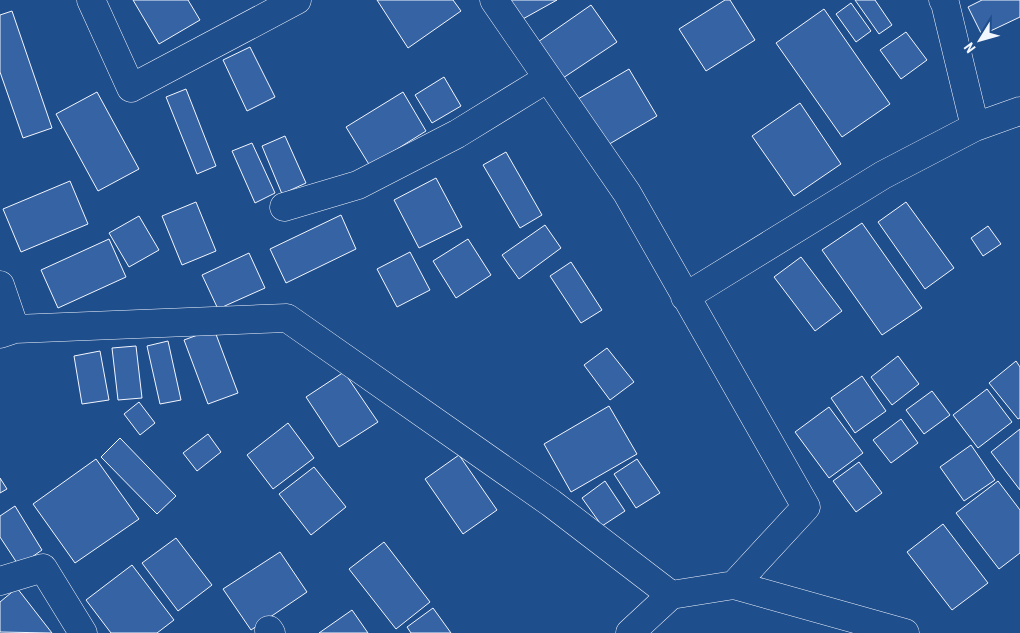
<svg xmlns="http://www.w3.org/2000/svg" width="1020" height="633" viewBox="0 0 1020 633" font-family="'Roboto Condensed',sans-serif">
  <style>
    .building { fill: #3563a3; stroke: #f2f6ff }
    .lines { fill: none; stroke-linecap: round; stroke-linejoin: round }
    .minor-casing { stroke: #f2f6ff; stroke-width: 29 }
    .minor { stroke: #1f4e8c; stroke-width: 28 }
  </style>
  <rect width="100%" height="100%" fill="#1f4e8c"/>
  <path class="building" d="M133,0H188L200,20L159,44Z
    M377,0H453L461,11L408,48Z
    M510,0H557L521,20Z
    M725,0H730L755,40L706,71L679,29Z
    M855,0H875L892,25L879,34Z
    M982,0H1020V17L982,35L968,7Z
    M851,3L871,31L856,42L836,14Z
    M591,5L617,42L560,80L535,44Z
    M824,9L890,104L842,137L776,43Z
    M12,11L52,128L23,138L0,72V15Z
    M906,32L927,60L901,79L880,50Z
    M250,47L275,97L247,111L223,60Z
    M629,69L657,116L606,146L578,99Z
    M444,77L461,106L432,123L415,95Z
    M186,89L216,166L197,174L166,97Z
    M97,92L139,169L98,191L56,114Z
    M403,92L426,131L370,166L346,127Z
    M800,103L841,164L794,196L752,136Z
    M285,136L306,183L282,194L262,146Z
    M252,143L275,193L255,203L232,151Z
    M506,152L542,215L520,228L483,165Z
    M436,178L462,227L419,248L394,200Z
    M70,181L88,224L21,252L3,209Z
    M196,202L216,251L182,265L162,216Z
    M906,202L954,268L925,289L878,222Z
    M341,215L356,249L286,283L270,249Z
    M139,216L159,250L129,267L109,233Z
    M862,223L922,308L882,335L822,250Z
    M545,225L561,248L519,279L502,255Z
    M988,226L1001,244L983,256L971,238Z
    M109,239L126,277L58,308L41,270Z
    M468,239L491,275L456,298L433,261Z
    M410,252L430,290L397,307L377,269Z
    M249,253L265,288L218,309L202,275Z
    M801,257L842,311L815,331L774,277Z
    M571,262L602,310L581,323L550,276Z
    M214,329L238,393L208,404L184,340Z
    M168,341L181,400L160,404L147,346Z
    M136,346L142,398L118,400L112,348Z
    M607,348L634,382L610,400L584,365Z
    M100,351L109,400L82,404L74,356Z
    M898,356L919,384L892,405L871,377Z
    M1016,361L1020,367V418L1018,419L989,383Z
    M344,372L378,422L339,447L306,397Z
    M862,376L886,411L855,433L831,398Z
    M987,389L1012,422L978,448L953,415Z
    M932,391L950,415L924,434L906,410Z
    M139,402L155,423L140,435L124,414Z
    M609,406L637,454L571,492L544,444Z
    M829,407L863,453L829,478L795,432Z
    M901,419L918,443L891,463L873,440Z
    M288,423L314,458L273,489L247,455Z
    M1020,429V490L991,452Z
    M208,434L221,452L197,471L183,453Z
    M120,438L176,496L157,514L101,457Z
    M971,445L995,480L964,501L940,467Z
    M459,455L497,510L463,534L425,479Z
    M96,459L139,519L75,563L33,504Z
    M637,459L660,493L636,508L614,474Z
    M859,462L882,493L856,512L833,481Z
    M314,467L346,507L311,535L279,494Z
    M0,478L7,489L0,493Z
    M605,481L625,511L602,526L582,498Z
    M998,481L1020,510V553L999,569L956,513Z
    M15,506L42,550L19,566L0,537V516Z
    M943,524L988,583L952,610L907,552Z
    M176,538L212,585L178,611L142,563Z
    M384,542L430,602L396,629L349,569Z
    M280,552L307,592L251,630L223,589Z
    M132,565L174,620L157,633H111L86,600Z
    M17,588L52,633L0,632V602Z
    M433,608L451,633H411L407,627Z
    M352,610L368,633H319Z"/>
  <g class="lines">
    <defs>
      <path id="minor" d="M91,0L131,88L297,0
        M494,0L627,193L806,507L734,585
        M943,0L945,3L975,127L1020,111
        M284,207L358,185L457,134L548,78
        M0,285L15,329
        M685,297L883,175L975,127
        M0,334L15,329L287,318L551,503L671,595
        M0,581L43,568L83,633
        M269,630L271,633
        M630,633L671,595L734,585L905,633"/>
    </defs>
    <use href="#minor" class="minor-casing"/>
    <use href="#minor" class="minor"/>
  </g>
  <g transform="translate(980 40) rotate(233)" stroke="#1f4e8c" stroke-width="4" paint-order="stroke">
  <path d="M0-4L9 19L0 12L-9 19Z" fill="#f2f6ff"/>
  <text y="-8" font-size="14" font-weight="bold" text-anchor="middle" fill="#f2f6ff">N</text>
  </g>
</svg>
